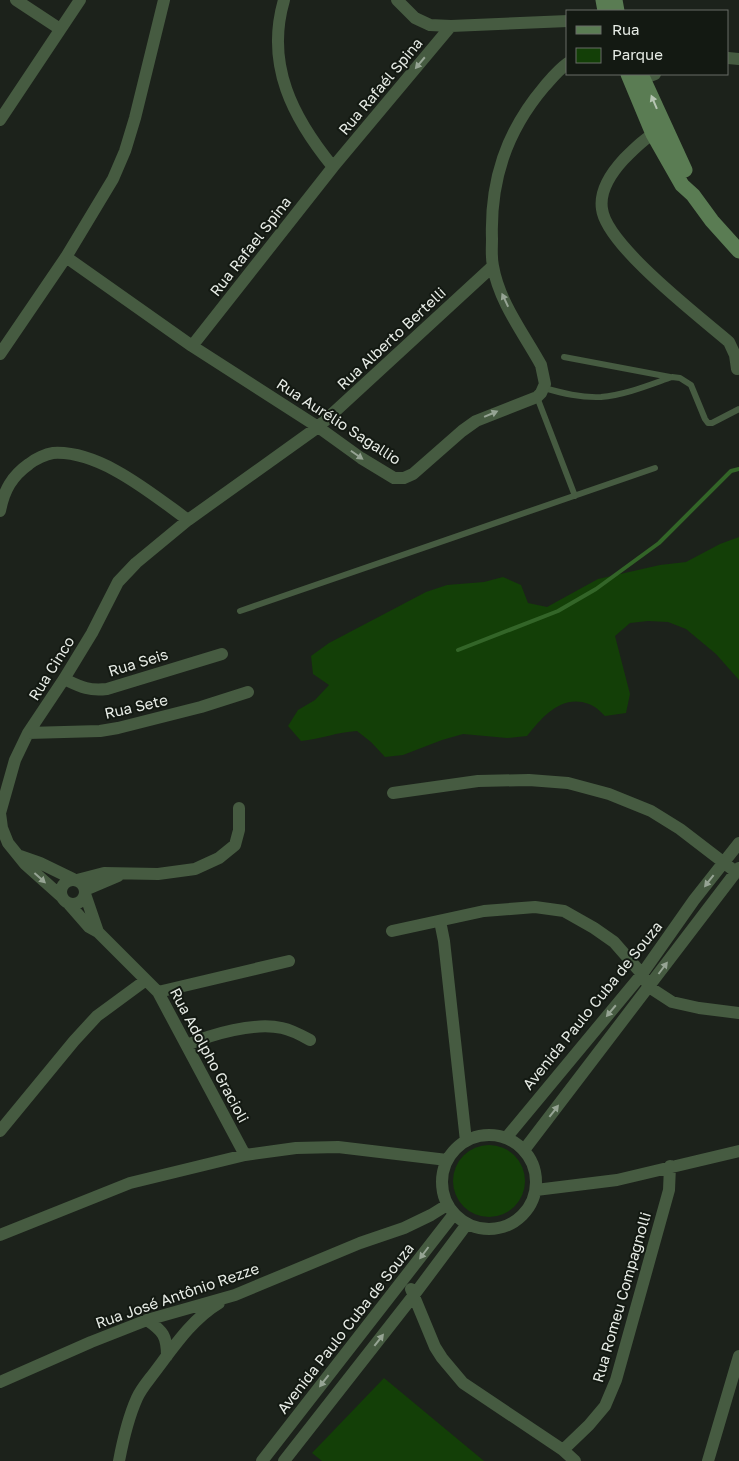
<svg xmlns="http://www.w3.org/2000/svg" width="739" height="1461" viewBox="0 0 739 1461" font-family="'Golos Text',sans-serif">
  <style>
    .green { fill: #133f07 }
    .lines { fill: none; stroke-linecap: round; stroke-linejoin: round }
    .stream { stroke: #336528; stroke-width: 4 }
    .lane { stroke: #465b41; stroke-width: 6 }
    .street { stroke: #465b41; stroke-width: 12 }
    .secondary { stroke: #5a7c53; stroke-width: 15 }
    .oneway { fill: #96a494 }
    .oneway2 { fill: #b6c5b3 }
    .labels { text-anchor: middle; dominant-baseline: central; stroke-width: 4; stroke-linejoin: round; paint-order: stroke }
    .street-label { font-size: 15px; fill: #e7ece6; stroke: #131912 }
  </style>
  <rect width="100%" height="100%" fill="#1c221b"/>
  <path class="green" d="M739,537V680L716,654L686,629L668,622L648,621L630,623L615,636L630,694L626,713L605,716C601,712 595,706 589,704C562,694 543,716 527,736L507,738L463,734L442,740L403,755L385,757L371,742L357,731C337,732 321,739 301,741L288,726L298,710L315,700L329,685L313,674L311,656L329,643L426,592L447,585L484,582L503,577L521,585L528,603L547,607L598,579L660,565L686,562L720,544Z
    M453 1181a36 36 0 1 1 72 0a36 36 0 1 1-72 0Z
    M384,1378L484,1461H322L312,1453Z"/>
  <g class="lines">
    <path class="stream" d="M458,650L558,611L596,589L659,543L731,471L739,469"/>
    <path class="lane" d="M564,357L670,377
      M544,388C562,393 581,398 601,397C625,395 649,385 672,377L680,378L691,385L705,419L708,423H712L739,409
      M537,397L575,496
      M240,611L655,468"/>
    <path class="street" d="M16,0L60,29
      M284,0C265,65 293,118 333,167
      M397,0L415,18L430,25L451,26L568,21
      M728,58L739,59
      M644,78L655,74
      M0,120L80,0
      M660,130C646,137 635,148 624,159C612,172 599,190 602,209C606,245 700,317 729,342L735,355L737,369
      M66,257L192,346L318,427L361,458L394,478H404L413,474L462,431L476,421L537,397L541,393L545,384L541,365C524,334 499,302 493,266C491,257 492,248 492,239C490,181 506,132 544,87C551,79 558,70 568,63
      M192,346L333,167L451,26
      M0,354L66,257L113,179L125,151L135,118L164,0
      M0,511C4,490 12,476 29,464C35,459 46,454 53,453C100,450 152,494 188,520
      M64,679C81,687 88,691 107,689L222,654
      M28,733L100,731L118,728L201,707L248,692
      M393,793L478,781L529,780L568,783L609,794L651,811L680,829L736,872
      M20,856L40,863L73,879
      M61 892a12 12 0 1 1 24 0a12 12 0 1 1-24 0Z
      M77,880L104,873L158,874L195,869L219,858L235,845L239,830V808
      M85,890L118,876
      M85,894L98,932
      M62,897L25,864L8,843L2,828L0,813L15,760L28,733L64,679L92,633L118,582L136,563L188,520L318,427L493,266
      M68,903L89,927L98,932L158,992L245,1155
      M440,921L444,941L466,1141
      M392,931L484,911L535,907L564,911L594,928L614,942L642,974L649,987L672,1002L699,1008L739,1013
      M158,992L289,961
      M187,1045C212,1034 254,1022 282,1028C292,1030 301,1035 310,1040
      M0,1131L74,1041L97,1016L146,980
      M442 1182a47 47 0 1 1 94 0a47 47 0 1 1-94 0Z
      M506,1138L642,974L694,900L739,843
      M524,1150L739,868
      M536,1190L617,1180L739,1151
      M0,1235L130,1183L245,1155L296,1148L338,1147L447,1160
      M411,1289L435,1347L442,1358L463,1383L563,1450L575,1461
      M147,1320C163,1331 167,1336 167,1356
      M0,1382L91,1342L147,1320L235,1295L360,1243L404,1228L431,1215L447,1205
      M563,1450L589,1425L605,1406L616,1380L669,1190L670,1166
      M119,1461C123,1440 128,1418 137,1398C141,1389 148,1381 154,1373C173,1348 192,1319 219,1303
      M262,1461L454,1214
      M284,1461L414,1295L467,1224
      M708,1461L739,1356"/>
    <path class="secondary" d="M603,0L605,11
      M615,0L617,11
      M628,74L653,134L682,185L693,195L712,221L739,251
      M641,74L685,170"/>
  </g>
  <defs><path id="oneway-solid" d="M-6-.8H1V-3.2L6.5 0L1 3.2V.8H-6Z" transform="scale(1.25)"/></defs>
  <g class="oneway">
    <use href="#oneway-solid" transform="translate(420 63) rotate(130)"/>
    <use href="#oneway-solid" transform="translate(505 300) rotate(-115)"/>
    <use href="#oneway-solid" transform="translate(491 414) rotate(-23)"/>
    <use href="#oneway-solid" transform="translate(357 455) rotate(35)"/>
    <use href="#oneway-solid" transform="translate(40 878) rotate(42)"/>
    <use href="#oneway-solid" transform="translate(709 881) rotate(128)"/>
    <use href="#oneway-solid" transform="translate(663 968) rotate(-53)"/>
    <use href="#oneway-solid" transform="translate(611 1011) rotate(130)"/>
    <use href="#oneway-solid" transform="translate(554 1111) rotate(-52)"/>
    <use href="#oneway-solid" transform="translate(424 1253) rotate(127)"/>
    <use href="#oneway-solid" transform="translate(379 1340) rotate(-52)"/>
    <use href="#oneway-solid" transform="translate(324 1381) rotate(128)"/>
  </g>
  <use class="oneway2" href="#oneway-solid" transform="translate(654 102) rotate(-113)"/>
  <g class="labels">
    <g class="street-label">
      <text transform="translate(380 86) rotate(-50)">Rua Rafaél Spina</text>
      <text transform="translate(250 246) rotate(-52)">Rua Rafael Spina</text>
      <text transform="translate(391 338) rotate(-43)">Rua Alberto Bertelli</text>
      <text transform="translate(339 421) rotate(33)">Rua Aurélio Sagallio</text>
      <text transform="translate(138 662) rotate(-17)">Rua Seis</text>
      <text transform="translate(51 668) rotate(-58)">Rua Cinco</text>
      <text transform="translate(136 706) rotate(-13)">Rua Sete</text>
      <text transform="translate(592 1005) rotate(-51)">Avenida Paulo Cuba de Souza</text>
      <text transform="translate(210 1055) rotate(62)">Rua Adolpho Gracioli</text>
      <text transform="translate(177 1295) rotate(-19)">Rua José Antônio Rezze</text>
      <text transform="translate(621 1297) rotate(-74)">Rua Romeu Compagnolli</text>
      <text transform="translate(345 1328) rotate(-52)">Avenida Paulo Cuba de Souza</text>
    </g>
  </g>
  <rect x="566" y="10" width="162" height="65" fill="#131912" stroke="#686d67"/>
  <rect x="576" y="26" width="25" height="8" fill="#5a7c53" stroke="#686d67"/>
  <text x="612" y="35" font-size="15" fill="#e7ece6">Rua</text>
  <rect x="576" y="48" width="25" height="15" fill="#133f07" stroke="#686d67"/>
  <text x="612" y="60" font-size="15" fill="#e7ece6">Parque</text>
</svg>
